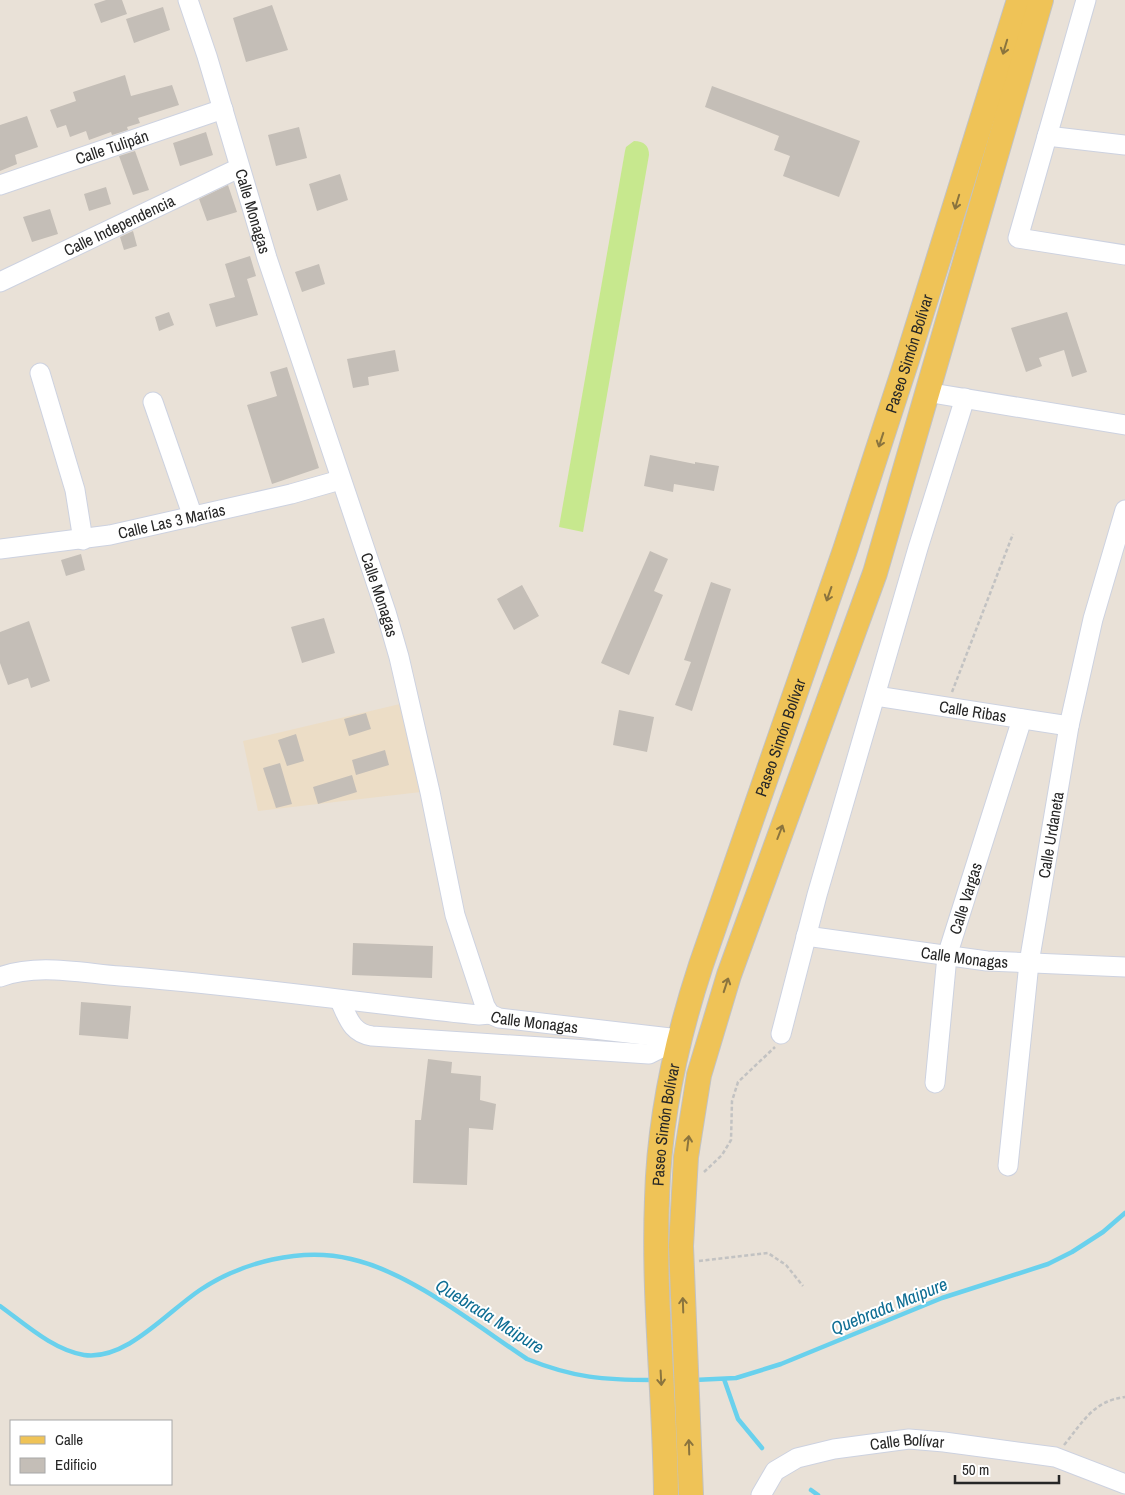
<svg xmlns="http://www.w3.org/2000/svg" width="1125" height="1495" viewBox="0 0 1125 1495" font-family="'Archivo Narrow',sans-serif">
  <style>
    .education { fill: #ecddc6 }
    .pitch { fill: #c7e88e }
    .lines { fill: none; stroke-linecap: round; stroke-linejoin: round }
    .stream { stroke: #69d1ed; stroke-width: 4.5 }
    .building { fill: #c4beb7 }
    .minor-casing { stroke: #cdd2e0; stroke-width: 21 }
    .major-casing { stroke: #c2c2c2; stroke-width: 26 }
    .path { stroke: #c2c2c2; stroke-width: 2.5; stroke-dasharray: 4 2.5; stroke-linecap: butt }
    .minor { stroke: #fff; stroke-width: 19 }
    .major { stroke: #efc357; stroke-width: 24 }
    .oneway { stroke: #8a743e }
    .labels { text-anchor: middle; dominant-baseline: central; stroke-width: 4; stroke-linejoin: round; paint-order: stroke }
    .street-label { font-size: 16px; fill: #262626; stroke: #fff }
    .water-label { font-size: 18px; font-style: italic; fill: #0e6d93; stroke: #fff }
  </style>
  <rect width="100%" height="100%" fill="#e9e1d7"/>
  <path class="education" d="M400,704L421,792L258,811L243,741Z"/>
  <path class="pitch" d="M634,141C644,141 649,146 649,155L583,532L559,527L625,151L626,147Z"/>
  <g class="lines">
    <path class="stream" d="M0,1306C25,1324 53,1350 84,1355C126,1361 167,1312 200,1290C242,1262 301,1247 351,1259C410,1272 477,1326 527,1359C574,1378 604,1380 653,1380
      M724,1379L738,1419L762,1448
      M694,1380L736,1378L781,1364L942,1298L1048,1264L1072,1252L1103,1232L1125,1213
      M811,1490L818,1495"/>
  </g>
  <path class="building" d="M106,0H122L127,14L101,23L94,4Z
    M272,5L288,50L246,62L233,18Z
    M163,7L170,30L134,43L126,19Z
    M125,75L131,96L172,85L179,105L138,118L140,123L127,127L128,130L112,135L111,132L89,140L86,131L70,137L66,125L57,128L50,110L76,101L73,92Z
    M712,86L860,141L839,197L783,176L790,156L774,150L779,136L705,107Z
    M27,116L38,147L15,155L17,164L0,171V125Z
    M299,127L307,158L276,166L268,135Z
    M206,132L213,155L180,166L173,143Z
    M135,151L149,190L133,195L119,156Z
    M340,174L348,200L317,211L309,184Z
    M228,185L237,212L207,221L199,199Z
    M106,187L111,204L89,211L84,194Z
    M50,209L58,234L32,242L23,217Z
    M133,231L137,246L124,250L120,237Z
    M250,256L256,276L247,279L258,315L216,327L209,304L235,297L225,264Z
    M319,264L325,284L302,292L295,272Z
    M169,312L174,325L159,331L155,317Z
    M1067,312L1087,372L1072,377L1064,350L1039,358L1042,366L1026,372L1011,328Z
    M395,350L399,371L368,377L369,385L353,388L347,359Z
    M287,367L319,468L272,484L247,405L277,396L270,372Z
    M650,455L695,464V462L719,466L714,491L674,484L673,492L644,486Z
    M650,551L668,559L654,591L663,595L629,675L601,663Z
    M81,554L85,570L66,576L61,560Z
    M711,582L731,589L692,711L675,705L691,662L684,660Z
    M522,585L539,616L514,630L497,599Z
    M324,618L335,653L302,663L291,627Z
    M29,621L50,681L31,688L28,678L8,685L0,663V632Z
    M619,710L654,717L647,752L613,745Z
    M366,713L371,729L349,736L344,719Z
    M296,734L304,761L287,766L278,740Z
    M385,750L389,765L356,775L352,760Z
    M280,763L292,804L276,808L263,768Z
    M352,775L357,792L318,804L313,787Z
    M353,943L433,946L432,978L352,975Z
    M81,1002L131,1006L128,1039L79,1035Z
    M428,1059L452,1062L451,1073L481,1076L480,1100L496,1104L493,1130L469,1128L467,1185L413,1183L415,1120H421Z"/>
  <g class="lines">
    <defs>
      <g id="minor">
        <path id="s1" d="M188,0L207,56L267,258L386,612L399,657L430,792L455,915L485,1006L490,1014L499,1018L679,1039"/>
        <path d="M1086,0L1018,238L1125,255"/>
        <path d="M1047,136L1125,145"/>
        <path id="s2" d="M0,185L223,109"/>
        <path id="s3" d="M0,282L239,168"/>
        <path d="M40,373L75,490L83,540"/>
        <path d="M926,392L1125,425"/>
        <path d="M153,402L193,517"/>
        <path id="s4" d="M0,549L110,535L291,494L340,480"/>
        <path id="s5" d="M876,696L1069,726"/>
        <path id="s6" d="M806,936L987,961L1125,967"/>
        <path d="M0,977C37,963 81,973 120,976C240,985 360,1003 479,1015L490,1014"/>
        <path d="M340,1001C348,1017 351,1033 372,1036L649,1054L663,1047L666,1038"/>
        <path d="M781,1034L817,895L918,548L965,398"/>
        <path id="s7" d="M935,1083L947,956L1022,719"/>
        <path id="s8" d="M1008,1166L1029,963L1069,726L1093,619L1125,510"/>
        <path id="s9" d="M761,1495L775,1471L797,1458L834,1449L909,1439L944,1442L1055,1457L1125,1484"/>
      </g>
      <g id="major">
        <path id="s10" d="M666,1495C665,1396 653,1298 657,1199C659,1120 676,1041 701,965L845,550L907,360L1019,0"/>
        <path d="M691,1495L681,1246L686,1157L699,1075L729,975L875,573L1041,0"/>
      </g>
    </defs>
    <use href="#minor" class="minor-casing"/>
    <use href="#major" class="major-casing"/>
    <path class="path" d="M952,692L1013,534
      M704,1172L722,1155L731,1140L732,1101L738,1082L775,1047
      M699,1261L768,1253L786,1265L803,1286
      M1064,1445C1083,1422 1093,1401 1125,1397"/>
    <use href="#minor" class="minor"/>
    <use href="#major" class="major"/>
  </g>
  <defs><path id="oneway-shaft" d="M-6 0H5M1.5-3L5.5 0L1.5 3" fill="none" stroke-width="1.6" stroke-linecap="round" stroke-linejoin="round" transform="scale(1.25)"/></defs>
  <g class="oneway">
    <use href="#oneway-shaft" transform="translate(1005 47) rotate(107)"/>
    <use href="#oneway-shaft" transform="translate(957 202) rotate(107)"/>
    <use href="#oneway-shaft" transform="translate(881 440) rotate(108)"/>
    <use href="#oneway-shaft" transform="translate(829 594) rotate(109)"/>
    <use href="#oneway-shaft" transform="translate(780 832) rotate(-69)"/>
    <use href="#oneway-shaft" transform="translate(726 985) rotate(-72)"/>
    <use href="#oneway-shaft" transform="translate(688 1143) rotate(-83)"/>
    <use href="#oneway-shaft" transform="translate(683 1305) rotate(-92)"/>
    <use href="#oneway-shaft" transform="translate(661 1378) rotate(87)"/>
    <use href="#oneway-shaft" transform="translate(689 1447) rotate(-92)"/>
  </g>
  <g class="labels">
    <g class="street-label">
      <text stroke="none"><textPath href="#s2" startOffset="118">Calle Tulipán</textPath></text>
      <text stroke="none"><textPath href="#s1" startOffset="221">Calle Monagas</textPath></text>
      <text stroke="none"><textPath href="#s3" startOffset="132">Calle Independencia</textPath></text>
      <text stroke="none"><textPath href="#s10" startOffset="1181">Paseo Simón Bolívar</textPath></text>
      <text stroke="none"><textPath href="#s4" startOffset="174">Calle Las 3 Marías</textPath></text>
      <text stroke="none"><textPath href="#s1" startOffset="625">Calle Monagas</textPath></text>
      <text stroke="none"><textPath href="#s5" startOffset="98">Calle Ribas</textPath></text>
      <text stroke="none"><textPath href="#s10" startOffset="776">Paseo Simón Bolívar</textPath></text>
      <text stroke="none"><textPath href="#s8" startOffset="334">Calle Urdaneta</textPath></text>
      <text stroke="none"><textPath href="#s7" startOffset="188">Calle Vargas</textPath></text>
      <text stroke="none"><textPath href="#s6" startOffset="160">Calle Monagas</textPath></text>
      <text stroke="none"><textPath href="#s1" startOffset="1105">Calle Monagas</textPath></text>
      <text stroke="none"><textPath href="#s10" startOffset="371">Paseo Simón Bolívar</textPath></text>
      <text stroke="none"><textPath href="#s9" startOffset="165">Calle Bolívar</textPath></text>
    </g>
    <g class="water-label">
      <text transform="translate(889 1306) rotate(-22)">Quebrada Maipure</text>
      <text transform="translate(490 1316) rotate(32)">Quebrada Maipure</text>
    </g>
  </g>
  <rect x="10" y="1420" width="162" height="65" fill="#ffffff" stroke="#a8a8a8"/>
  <rect x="20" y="1436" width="25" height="8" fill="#efc357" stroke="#a8a8a8"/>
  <text x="55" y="1445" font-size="15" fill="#262626">Calle</text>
  <rect x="20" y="1458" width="25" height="15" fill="#c4beb7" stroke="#a8a8a8"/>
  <text x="55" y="1470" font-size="15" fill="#262626">Edificio</text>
  <path d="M955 1475v8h104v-8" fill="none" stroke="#262626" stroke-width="2.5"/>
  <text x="962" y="1475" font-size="15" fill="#262626" stroke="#ffffff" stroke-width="4" paint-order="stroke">50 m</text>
</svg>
